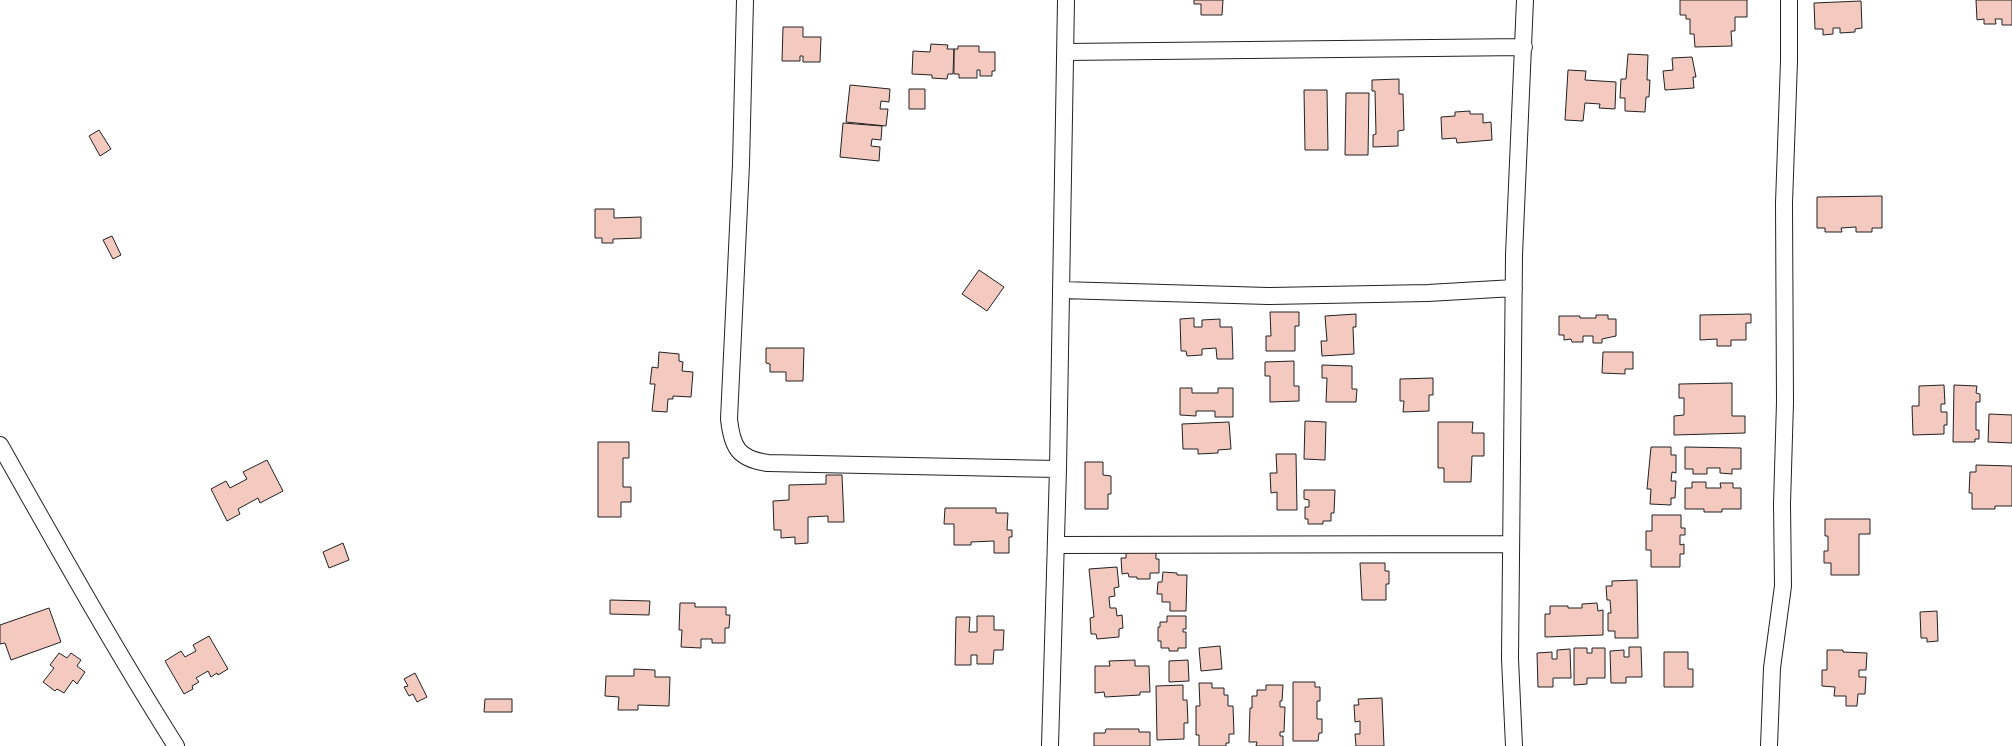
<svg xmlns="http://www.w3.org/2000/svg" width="2012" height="746" viewBox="0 0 2012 746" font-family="Montserrat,sans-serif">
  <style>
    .building { fill: #f3c9c0; stroke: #222 }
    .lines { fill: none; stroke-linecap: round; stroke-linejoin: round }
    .minor-casing { stroke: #222; stroke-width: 18 }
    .minor { stroke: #fff; stroke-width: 16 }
  </style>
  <rect width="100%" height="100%" fill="#fff"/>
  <path class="building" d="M1194,0H1223L1222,15H1201V4H1194Z
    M1680,0H1747V17H1735V31H1731L1732,46L1695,47L1694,34H1690V19H1686V15H1680Z
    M1976,0H2012V25H2002V19H1995L1996,24H1984V19L1977,20Z
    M1861,1L1862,28L1855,29V32L1840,33V28H1833V34L1823,35V29H1815L1814,3Z
    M783,27H803V37H821L820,62H803V56H800V61H782Z
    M931,44L948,45L947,49H954L953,74H948L947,79L932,78V75L912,74L913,51L930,52Z
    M958,46H979V52H995V71H992V76H980V70H977V78H959V74H954V49H958Z
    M1628,54L1648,55L1647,80H1650L1649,97H1646L1645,112L1625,111V98H1620L1621,79H1626Z
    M1692,57L1696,77H1693L1694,88L1665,90L1663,71L1673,70L1672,58Z
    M1568,70L1586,71L1585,80L1616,82L1615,109L1599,108L1600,104L1585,103L1583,121L1565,120Z
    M1399,79V94H1403L1404,130L1398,131V146L1373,147V135L1376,134L1375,91H1372V80Z
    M850,85L890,89L889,102L881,101L880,109H888L886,126L846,122Z
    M909,89H925V109H909Z
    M1304,90H1327L1328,150H1305Z
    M1346,93H1369L1368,155H1345Z
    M1470,111V114H1483V123L1491,122L1492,140L1457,143L1456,138L1442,139L1441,117L1455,116V112Z
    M843,123L882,126L881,140L872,139L871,146L880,147L879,161L840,157Z
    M99,130L111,149L100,156L89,136Z
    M1882,196V228H1872V232H1856V227L1841,228L1842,232H1825V228H1817V197Z
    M595,209H614V218L641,217V238L613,239V243H602V238H595Z
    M112,236L121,255L113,259L103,240Z
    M979,270L1004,287L987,311L962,294Z
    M1270,312H1299V326H1295V351H1266V336H1271Z
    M1356,314V327H1353L1354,354L1322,356L1321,341H1327L1325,316Z
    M1751,314V323H1746V340H1731V346H1717V339L1700,340V315Z
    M1596,315H1608V319H1616V336L1602,339V343H1593V336H1583V342H1572L1571,339L1564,340V335H1559V316H1580V318H1596Z
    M1194,318V327H1202V320L1220,319V327H1232L1233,359H1217L1216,348L1202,349V355L1187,356L1186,351H1181L1180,319Z
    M766,348H804L803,381H786V372H770V364L766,363Z
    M659,352L679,354V361L683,362L682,371L693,372L691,397L673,396V399H668L667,412L652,411L655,384H650L652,367L658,368Z
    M1603,352H1633V369H1625V374L1602,373Z
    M1294,361V386H1299V401L1270,402V376H1265V362Z
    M1322,365L1352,366V389H1357L1356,402H1326L1327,378H1322Z
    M1433,378V395H1429V411L1403,412L1404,401H1400V379Z
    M1732,383V416H1745V433L1674,435V416L1684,415V398H1679V384Z
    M1944,385L1945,404H1941V412H1947V425H1944V434L1913,435L1912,406H1919V386Z
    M1954,385L1977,386L1976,393L1980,394V402H1976V430H1979V439H1975V442H1953Z
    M1180,388H1192V393H1218V388H1233V417H1215V411H1196V416L1180,415Z
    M1989,414L2012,415V443L1988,442Z
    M1305,421L1326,422L1325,460L1304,459Z
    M1229,422L1231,449L1218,450V453L1198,454V449H1183L1182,424Z
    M1438,422H1473L1472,433H1484V456H1472L1471,482H1444V468H1438Z
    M598,442H629V458H623V487H631V502H621V517H598Z
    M1651,447H1671V455H1676V473L1672,472L1671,481H1676L1675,498H1671V505L1650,504L1651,489H1647Z
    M1685,447L1741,448V469H1732V474L1720,473V468H1707V474H1693V469H1685Z
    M1276,454H1296L1297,510H1277V492L1271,493L1270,473H1277Z
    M267,460L283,491L260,503L258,498L238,509L240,514L227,521L211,489L226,481L230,488L247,479L243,472Z
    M1085,462H1103V475L1111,476V494H1108V509H1085Z
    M1976,465L2012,466V506H1995V509H1972V493H1969L1970,472H1976Z
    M826,475H842L844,522H828V516L808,517V543L795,544V537L781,538V530H774L773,501L789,500V485L826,484Z
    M1692,482H1706V488H1721L1720,483H1733V488H1741V509H1722V512H1704V509H1685V488H1692Z
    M1304,490H1335L1334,513H1331V521H1323V524H1308V519H1305V507H1309V500L1304,499Z
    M945,508H996V513H1008L1007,530H1012V537H1009V553H994V541L971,542V545H954V524H944Z
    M1652,515H1681V528H1685V535H1680V545L1684,544V554H1680V567H1651V550H1646V531H1652Z
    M1825,519H1870V534H1859V575H1831V563H1824V551H1828V536H1825Z
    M343,543L349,560L329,568L323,552Z
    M1156,550V559H1159V573H1150V579H1137V577H1129L1128,573L1122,574L1121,558H1126V551Z
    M1360,563H1385V571H1389V584H1386V600H1362Z
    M1117,567L1119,587L1114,588L1115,596L1109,597L1110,608H1116L1117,616L1122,615L1123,628L1119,629V637L1097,639L1096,634H1091L1090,618L1094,617L1089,569Z
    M1163,572L1177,573V575H1187L1186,611H1170V602H1162V594H1157L1158,582H1162Z
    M1637,580L1638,638H1615V631H1608V613H1611L1610,600H1607L1606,586H1612V581Z
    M610,600L650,601L649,615L610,614Z
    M680,603H695V607H726V615H730L729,628H725V643H712V639H701V648L681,647L682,630H679Z
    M1597,603L1598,611L1603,610V635L1545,637V614H1550V606H1568V608H1582V604Z
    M49,608L61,642L11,660L5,643L0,644V625Z
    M1937,611L1938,641L1927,642V638H1921L1920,612Z
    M977,616H994V630H1004L1003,650H994L993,664H977V655H971V665H955L956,617H970L969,632H977Z
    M1167,616H1186V629H1183V632H1186V648H1178V651H1169V648H1161V641H1158V627H1160V622H1167Z
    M209,636L228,669L218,675L217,673L211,677L208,671L196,678L199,682L192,686L193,689L184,694L165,661L181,651L185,657L196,651L193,645Z
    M1220,646L1222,669L1201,671L1199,648Z
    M1629,647H1641L1642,677H1626V683H1611L1610,651L1624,650V657H1629Z
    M1574,648H1587V653H1592V648H1605V678H1587V684L1574,685Z
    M1570,649L1571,678H1553V687H1538L1537,653L1552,652V659H1557V650Z
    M1827,650H1843V652L1867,653L1866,670H1859V677H1866L1865,694H1858L1857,706H1846V696H1834L1835,687L1822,686V670H1827Z
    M1664,652H1688V669H1693V687H1664Z
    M59,653L67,658L71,653L81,660L77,666L85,672L77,684L73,680L64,693L57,689L55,691L43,682L54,668L50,665Z
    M1135,660V666H1149L1150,692H1140V695L1105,697L1104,692L1095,693V666H1110L1109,661Z
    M1188,660L1189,681L1169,682V661Z
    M634,669L655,670V677H670L669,706L638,705V710H618L619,697L605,696L606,676H634Z
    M415,673L427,697L417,702L413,694L409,696L404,687L408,686L404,679Z
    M1293,682H1315V687H1320V701H1317V719H1322V733H1319L1318,741H1293Z
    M1199,683H1212V688H1224V695H1228V706H1233L1234,734H1229V743H1226V746H1199V735H1196V706H1200Z
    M1183,685V700H1187L1188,723H1184V739L1157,740L1156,686Z
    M1266,685H1283L1282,701H1280V707H1285L1284,732H1280V736H1283V746H1256L1257,742H1249L1250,708H1252V696H1257V690H1266Z
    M1382,698L1384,746H1356L1355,734H1360V721L1355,722L1354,705H1359L1358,699Z
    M485,699H512V712H484Z
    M1106,729H1139V732H1150V746H1094V733H1105Z"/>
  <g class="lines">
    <defs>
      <path id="minor" d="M745,0L741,164L729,419C732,447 738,459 768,463L1058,469
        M1065,52L1524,47
        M1061,290L1268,296L1428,293L1514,288
        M0,445C57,546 114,648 176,746
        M1056,545L1511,544
        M1050,746L1058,469L1066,0
        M1514,746L1510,659L1514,255L1525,0
        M1769,746L1772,668L1783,586L1782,504L1785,402L1784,203L1789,61V0"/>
    </defs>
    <use href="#minor" class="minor-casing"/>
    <use href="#minor" class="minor"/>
  </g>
</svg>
